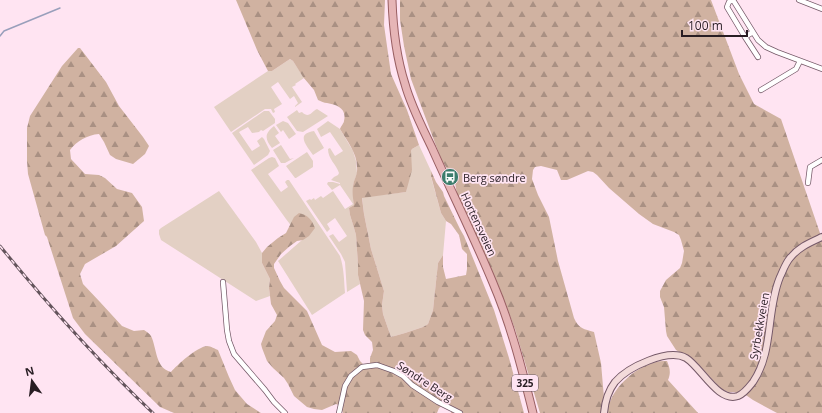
<svg xmlns="http://www.w3.org/2000/svg" width="822" height="413" viewBox="0 0 822 413" font-family="'Open Sans',sans-serif">
  <style>
    .green { fill: #e3d0c4 }
    .forest { fill: url(#forest-firs) }
    .lines { fill: none; stroke-linecap: round; stroke-linejoin: round }
    .stream { stroke: #999fbb; stroke-width: 1.5 }
    .street-casing { stroke: #755968; stroke-width: 6 }
    .secondary-casing { stroke: #755968; stroke-width: 8 }
    .primary-casing { stroke: #995f63; stroke-width: 9 }
    .street { stroke: #fff; stroke-width: 4.5 }
    .secondary { stroke: #f3dada; stroke-width: 6 }
    .primary { stroke: #e6b5b6; stroke-width: 7 }
    .rail-casing { stroke: #64545c; stroke-width: 3 }
    .rail { stroke: #ffe4f2; stroke-width: 1.5; stroke-dasharray: 4.5; stroke-linecap: butt }
    .labels { text-anchor: middle; dominant-baseline: central; stroke-width: 3.5; stroke-linejoin: round; paint-order: stroke }
    .shield { fill: #ffe4f2; stroke: #685961; stroke-width: 1 }
    .shield-label { font-size: 10px; font-weight: bold; fill: #281d23 }
    .poi-label { font-size: 11px; fill: #281d23; stroke: #ffe4f2; text-anchor: start }
    .street-label { font-size: 11px; fill: #281d23; stroke: #ffe4f2 }
  </style>
  <defs>
    <pattern id="forest-firs" width="22" height="20" patternUnits="userSpaceOnUse"><rect width="22" height="20" fill="#d0b2a1"/><path d="M5 1l3.5 6h-7zM16 11l3.5 6h-7z" fill="#a99083"/></pattern>
  </defs>
  <rect width="100%" height="100%" fill="#ffe4f2"/>
  <path class="green" d="M290,59L293,61L304,78L295,84L296,85L292,87L302,102L295,107V106L298,103L294,96L290,99L278,82L271,87L282,104L274,109L275,112L273,113L271,109H265L231,132L214,107L268,71H272Z
    M317,109L328,116L303,132L297,131L287,117L297,110L299,113L302,112C309,119 311,112 317,109Z
    M264,111H269L275,119V123L263,131L261,130L259,132L252,133L248,127L239,132L252,151L260,146L257,141L262,137L264,139L270,151L268,155L254,165L232,133Z
    M283,121L288,123L296,134L289,139L283,130L281,132L276,125Z
    M328,121L340,129L353,151L356,161L357,173L353,185V193L354,205L349,208L350,215L354,228L356,235L358,265V274L360,284L347,292L345,262L341,254L329,236L333,234L339,242L347,236L335,218L327,224L330,229L327,232L306,201L310,199L311,200L314,198L315,200L321,196L323,198L333,191L345,209L353,204L340,185L332,190L327,184L328,182H333L340,184V183L331,180L334,177L338,175L339,173C336,164 328,159 328,149L330,148L335,156L343,151L330,132L321,137L317,129Z
    M274,126L279,133L275,136L280,143L272,148C265,139 264,134 274,126Z
    M314,131L324,148L313,155C307,146 295,134 314,131Z
    M281,145L290,159L294,158L285,163H281L273,150Z
    M419,145L431,171V177L441,213L446,221L443,255L438,263L433,310L428,324L423,327L405,333L391,337L383,314L382,305L384,291L371,249L364,214L362,197L406,192L411,151L412,149Z
    M307,152L313,161V167L296,178H295L286,166Z
    M272,157L275,158L279,166L268,174L281,192L288,187L285,182L287,180H289L340,256C344,268 344,280 345,293L312,315L278,261L302,240L286,219L251,170L269,158Z
    M219,191L256,242L262,253V263L270,279L269,288L270,296L256,301L161,240L159,234V230L161,228Z"/>
  <path class="forest" d="M236,0H385L384,25L391,74L407,110L419,145L412,149L411,151L412,170L406,192L362,198L364,214L371,249L384,291L382,305L383,314L391,337L405,333L423,327L428,324L433,310L438,263L443,255V267L446,279L466,275L467,269V254L462,249L459,235L451,224L446,221L441,213L431,176V171L436,182L443,192L444,196L460,229L464,236L494,310L509,358L524,413H451V406L447,403H445L439,408L437,413H343L341,406L336,404L322,410L314,409L307,407L294,396L288,384L284,378L273,368L267,361L262,348L261,344L266,331L275,321L277,315L271,304L269,288L270,279L262,263V253L267,247L278,238L286,233L294,217L299,213C308,215 312,220 315,228L309,236L303,240L297,241L290,246L281,254L274,264V268L280,281L284,288L307,311L322,345L335,352L351,351L357,355L360,361L366,367H370V358L373,350L372,342L365,335L363,330L364,301L358,275V265L356,235L354,228L350,215L349,208L354,205C353,199 352,192 353,186C354,179 358,174 357,167C357,153 347,141 340,129C341,126 344,123 344,121C347,108 337,105 327,103C324,103 321,101 318,100L314,90L303,77L293,61L290,59L272,71H268L257,50Z
    M400,0H711L739,74L754,104L781,119L822,239V413H777L753,400L740,391L737,393L733,392H728L721,389L698,364L689,358L676,350L667,336L666,331L664,307L660,297V291L666,280L680,268L682,263L684,251L681,240L679,235L674,232L653,224L639,214L609,188L597,175L593,172L588,171L567,180H561L557,170L541,166L535,167L533,170L532,179L538,195L549,217L558,261L574,318C579,329 584,329 594,332L601,363L604,398L610,402C617,382 645,359 667,361C670,368 671,373 668,380L698,413H540L515,329L497,282L457,195L455,182L441,159L411,79L404,46L400,20Z
    M78,48H80L106,82L119,106L143,137L149,146L145,154L133,164L116,159L110,155L104,142L99,134C87,135 77,141 70,150L71,159L85,174L99,175L105,178L117,189L132,193L142,207L144,221L116,246L85,264L80,274L83,284L100,302L122,326L134,331L144,330C147,332 150,334 151,336C157,348 155,368 171,372C177,365 197,347 207,346C211,346 215,349 218,350L229,377L235,390L247,404L261,413H174L160,407L85,334L73,318L47,237L45,235L28,174L27,161V128L30,116L62,66Z"/>
  <g class="lines">
    <path class="stream" d="M0,36L4,31L60,8"/>
    <defs>
      <path id="street" d="M733,0L758,40L766,47L777,52L822,69
        M733,0L729,2L727,7L745,37L753,32
        M799,0L822,9
        M745,37L758,57
        M761,90L796,69L800,61
        M808,183L810,167L822,160
        M223,282L227,330L229,341L234,354L265,390L274,402L285,413
        M339,413L345,386L351,376L362,367L377,365L394,371L403,376L412,385L438,402L460,413"/>
      <path id="secondary" d="M604,413C605,402 608,391 615,382C628,367 668,348 686,358C701,367 718,403 738,396C745,393 749,387 753,382C774,351 766,311 780,277C783,271 785,264 790,258C799,247 809,243 822,237"/>
      <path id="primary" d="M392,0C393,29 396,56 405,84C411,106 422,127 432,148C452,193 474,237 493,283C511,325 522,369 533,413"/>
    </defs>
    <use href="#street" class="street-casing"/>
    <use href="#secondary" class="secondary-casing"/>
    <use href="#primary" class="primary-casing"/>
    <use href="#street" class="street"/>
    <use href="#secondary" class="secondary"/>
    <use href="#primary" class="primary"/>
    <defs>
      <path id="rail" d="M0,246C48,305 98,361 153,413"/>
    </defs>
    <use href="#rail" class="rail-casing"/>
    <use href="#rail" class="rail"/>
  </g>
  <defs>
    <symbol id="bus-disc" viewBox="-11 -11 22 22"><circle r="9.5" fill="#3c7d6c" stroke="#ffe4f2"/><path d="M-5-6H5V4H4V6H2V4H-2V6H-4V4H-5ZM-3.5-4V0h7V-4ZM-3.5 1.2v1.5H-2V1.2ZM2 1.2v1.5H3.5V1.2Z" fill="#fff"/></symbol>
  </defs>
  <g fill-rule="evenodd">
    <use href="#bus-disc" x="440" y="167" width="20" height="20"/>
  </g>
  <g class="labels">
    <rect class="shield" x="512" y="375" width="26" height="16" rx="3"/>
    <g class="shield-label">
      <text x="525" y="383">325</text>
    </g>
    <g class="poi-label">
      <text x="463" y="177">Berg søndre</text>
    </g>
    <g class="street-label">
      <text transform="translate(479 224) rotate(65)">Hortensveien</text>
      <text transform="translate(759 326) rotate(-80)">Syrbekkveien</text>
      <text transform="translate(425 381) rotate(33)">Søndre Berg</text>
    </g>
  </g>
  <g transform="translate(32 381) rotate(346)" stroke="#ffe4f2" stroke-width="3" paint-order="stroke">
  <path d="M0-3L7 15L0 10L-7 15Z" fill="#281d23"/>
  <text y="-6" font-size="11" font-weight="bold" text-anchor="middle" fill="#281d23">N</text>
  </g>
  <path d="M682 30v6h65v-6" fill="none" stroke="#281d23" stroke-width="2"/>
  <text x="688" y="30" font-size="12" fill="#281d23" stroke="#ffe4f2" stroke-width="3" paint-order="stroke">100 m</text>
</svg>
